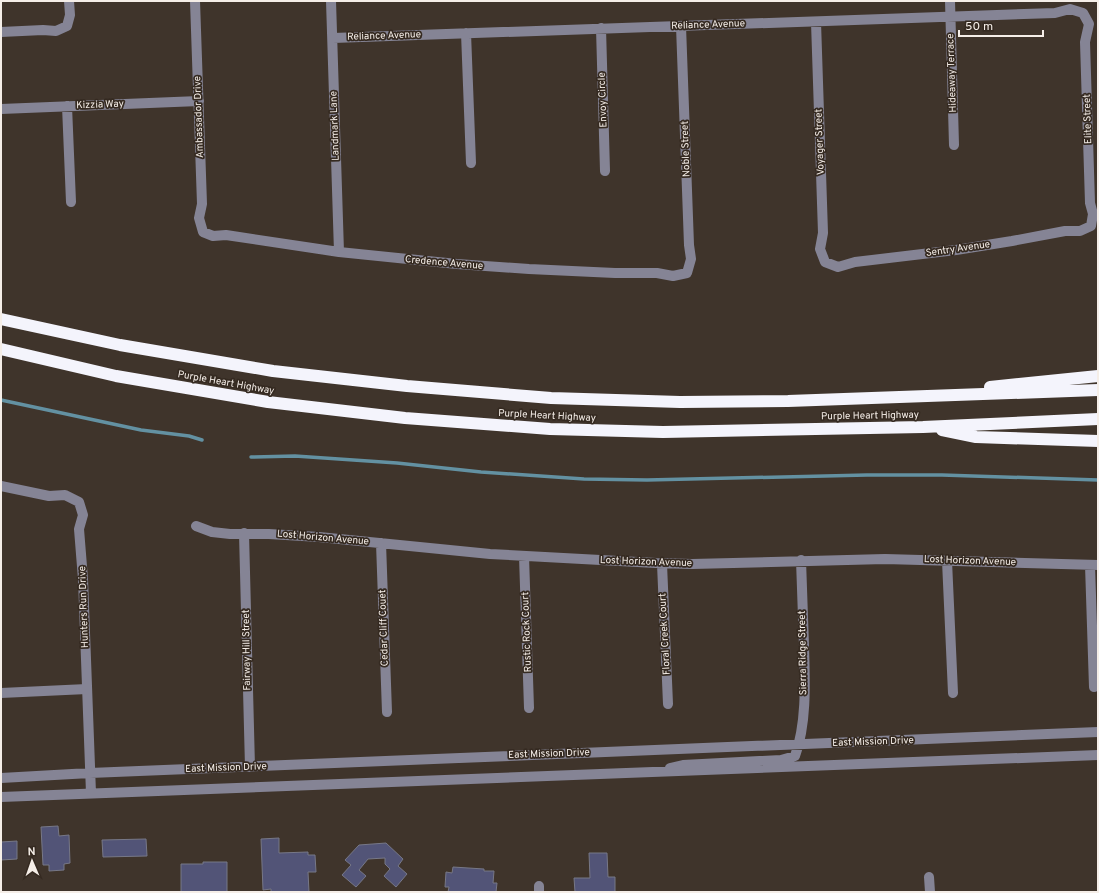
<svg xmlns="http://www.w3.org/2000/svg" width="1099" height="893" viewBox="0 0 1099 893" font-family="Overpass,sans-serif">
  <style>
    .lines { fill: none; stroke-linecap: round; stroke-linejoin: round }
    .stream { stroke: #6391a2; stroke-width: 3.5 }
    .building { fill: #525477; stroke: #777887 }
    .minor { stroke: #858495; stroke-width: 10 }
    .highway { stroke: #f4f4fc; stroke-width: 12 }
    .labels { text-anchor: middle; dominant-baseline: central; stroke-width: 3.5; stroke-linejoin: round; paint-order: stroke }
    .street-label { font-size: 10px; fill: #f5eee8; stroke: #352a21 }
  </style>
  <rect width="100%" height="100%" fill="#3f342b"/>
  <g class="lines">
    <path class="stream" d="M1,400L141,430L189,436L202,440
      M251,457L295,456L397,463L481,472L584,479L647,480L867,475H942L1098,480"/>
  </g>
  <path class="building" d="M58,826L59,836L69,835L70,863L64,864V870L49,871V865H43L41,827Z
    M279,838V853L308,852V855H315L316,872H308L309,892H271V889L263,890L261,839Z
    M146,839L147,856L103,857L102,840Z
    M17,841V859L1,860V842Z
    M386,843L403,859L398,866L407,874L396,887L384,876L390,869L385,864V858L368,859L359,870L366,876L356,887L342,875L351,865L345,860L359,845Z
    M589,853H607L608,877H615V892H575L574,878H590Z
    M203,862H227V892H181V864H203Z
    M453,867L484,869V871H494L493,883H497L496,892H448L449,887H445L446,872L452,873Z"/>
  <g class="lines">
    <path class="minor" d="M195,1L202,204L199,218L203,232L213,236L226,235L339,252L457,264L529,269L615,273H657L673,276L687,273L691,259L689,245L681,26
      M331,1L339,252
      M950,1L954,145
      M601,28L605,171
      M1,32L43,30L56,31L67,26L70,15L69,1
      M466,33L471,163
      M333,38L1055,13L1070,9L1083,13L1089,24L1085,42L1090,203L1093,214L1091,226L1080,231H1065L1012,241L956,250L855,262L838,267L825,262L820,249L823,233L816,22
      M67,106L71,202
      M1,109L199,101
      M1,486L49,496L65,495L79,502L83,515L79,529L83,579L91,793
      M196,526L212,532L230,534H269L319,537L490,554L656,563L692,564L885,559L1098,565
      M244,533L250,767
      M381,543L387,712
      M524,556L529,708
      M947,561L953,693
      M662,564L668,704
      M1090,565L1094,687
      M1,693L87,689
      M670,768L683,765L781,760L795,756C807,723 805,681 804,646C803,618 802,589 801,560
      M1,778L90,773L1098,732
      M1,797L1098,755
      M929,877L930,892
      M539,886V892"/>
    <path class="highway" d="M1,319L120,345L273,371L407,386L551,398L680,402L788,401L1098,390
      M1,349L116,376L268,402L405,418L550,429L663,432L923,427L1098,419
      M990,387L1098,376
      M942,430L976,437L1098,441"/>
  </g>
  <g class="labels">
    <g class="street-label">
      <text transform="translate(708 25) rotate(-2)">Reliance Avenue</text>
      <text transform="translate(384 36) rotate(-2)">Reliance Avenue</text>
      <text transform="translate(952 73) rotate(-92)">Hideaway Terrace</text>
      <text transform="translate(603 100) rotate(-92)">Envoy Circle</text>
      <text transform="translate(100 105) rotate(-2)">Kizzia Way</text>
      <text transform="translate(199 117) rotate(-92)">Ambassador Drive</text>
      <text transform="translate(1088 119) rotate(-92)">Elite Street</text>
      <text transform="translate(335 126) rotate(-92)">Landmark Lane</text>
      <text transform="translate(820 142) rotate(-92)">Voyager Street</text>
      <text transform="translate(686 149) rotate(-92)">Noble Street</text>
      <text transform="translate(958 249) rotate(-8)">Sentry Avenue</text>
      <text transform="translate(444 263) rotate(5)">Credence Avenue</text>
      <text transform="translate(226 383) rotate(10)">Purple Heart Highway</text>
      <text transform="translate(547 416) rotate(3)">Purple Heart Highway</text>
      <text transform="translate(870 416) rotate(-1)">Purple Heart Highway</text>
      <text transform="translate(323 538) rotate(5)">Lost Horizon Avenue</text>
      <text transform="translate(970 561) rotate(2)">Lost Horizon Avenue</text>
      <text transform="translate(646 562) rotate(2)">Lost Horizon Avenue</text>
      <text transform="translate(84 607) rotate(-92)">Hunters Run Drive</text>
      <text transform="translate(384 628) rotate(-92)">Cedar Cliff Couet</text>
      <text transform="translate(527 632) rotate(-92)">Rustic Rock Court</text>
      <text transform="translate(665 634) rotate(-93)">Floral Creek Court</text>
      <text transform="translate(247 650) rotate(-91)">Fairway Hill Street</text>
      <text transform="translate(803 653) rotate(-91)">Sierra Ridge Street</text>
      <text transform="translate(873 742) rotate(-2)">East Mission Drive</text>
      <text transform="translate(549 754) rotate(-2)">East Mission Drive</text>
      <text transform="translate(226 768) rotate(-2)">East Mission Drive</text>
    </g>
  </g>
  <rect width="1099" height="893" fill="none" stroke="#f5eee8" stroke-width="4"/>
  <g transform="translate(32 861) rotate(358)" stroke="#352a21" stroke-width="3" paint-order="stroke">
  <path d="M0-3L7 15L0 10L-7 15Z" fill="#f5eee8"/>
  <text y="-6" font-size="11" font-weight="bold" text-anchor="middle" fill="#f5eee8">N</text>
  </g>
  <path d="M959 30v6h84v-6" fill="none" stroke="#f5eee8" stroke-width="2"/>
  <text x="965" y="30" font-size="12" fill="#f5eee8" stroke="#352a21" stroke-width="3" paint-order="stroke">50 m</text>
</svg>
